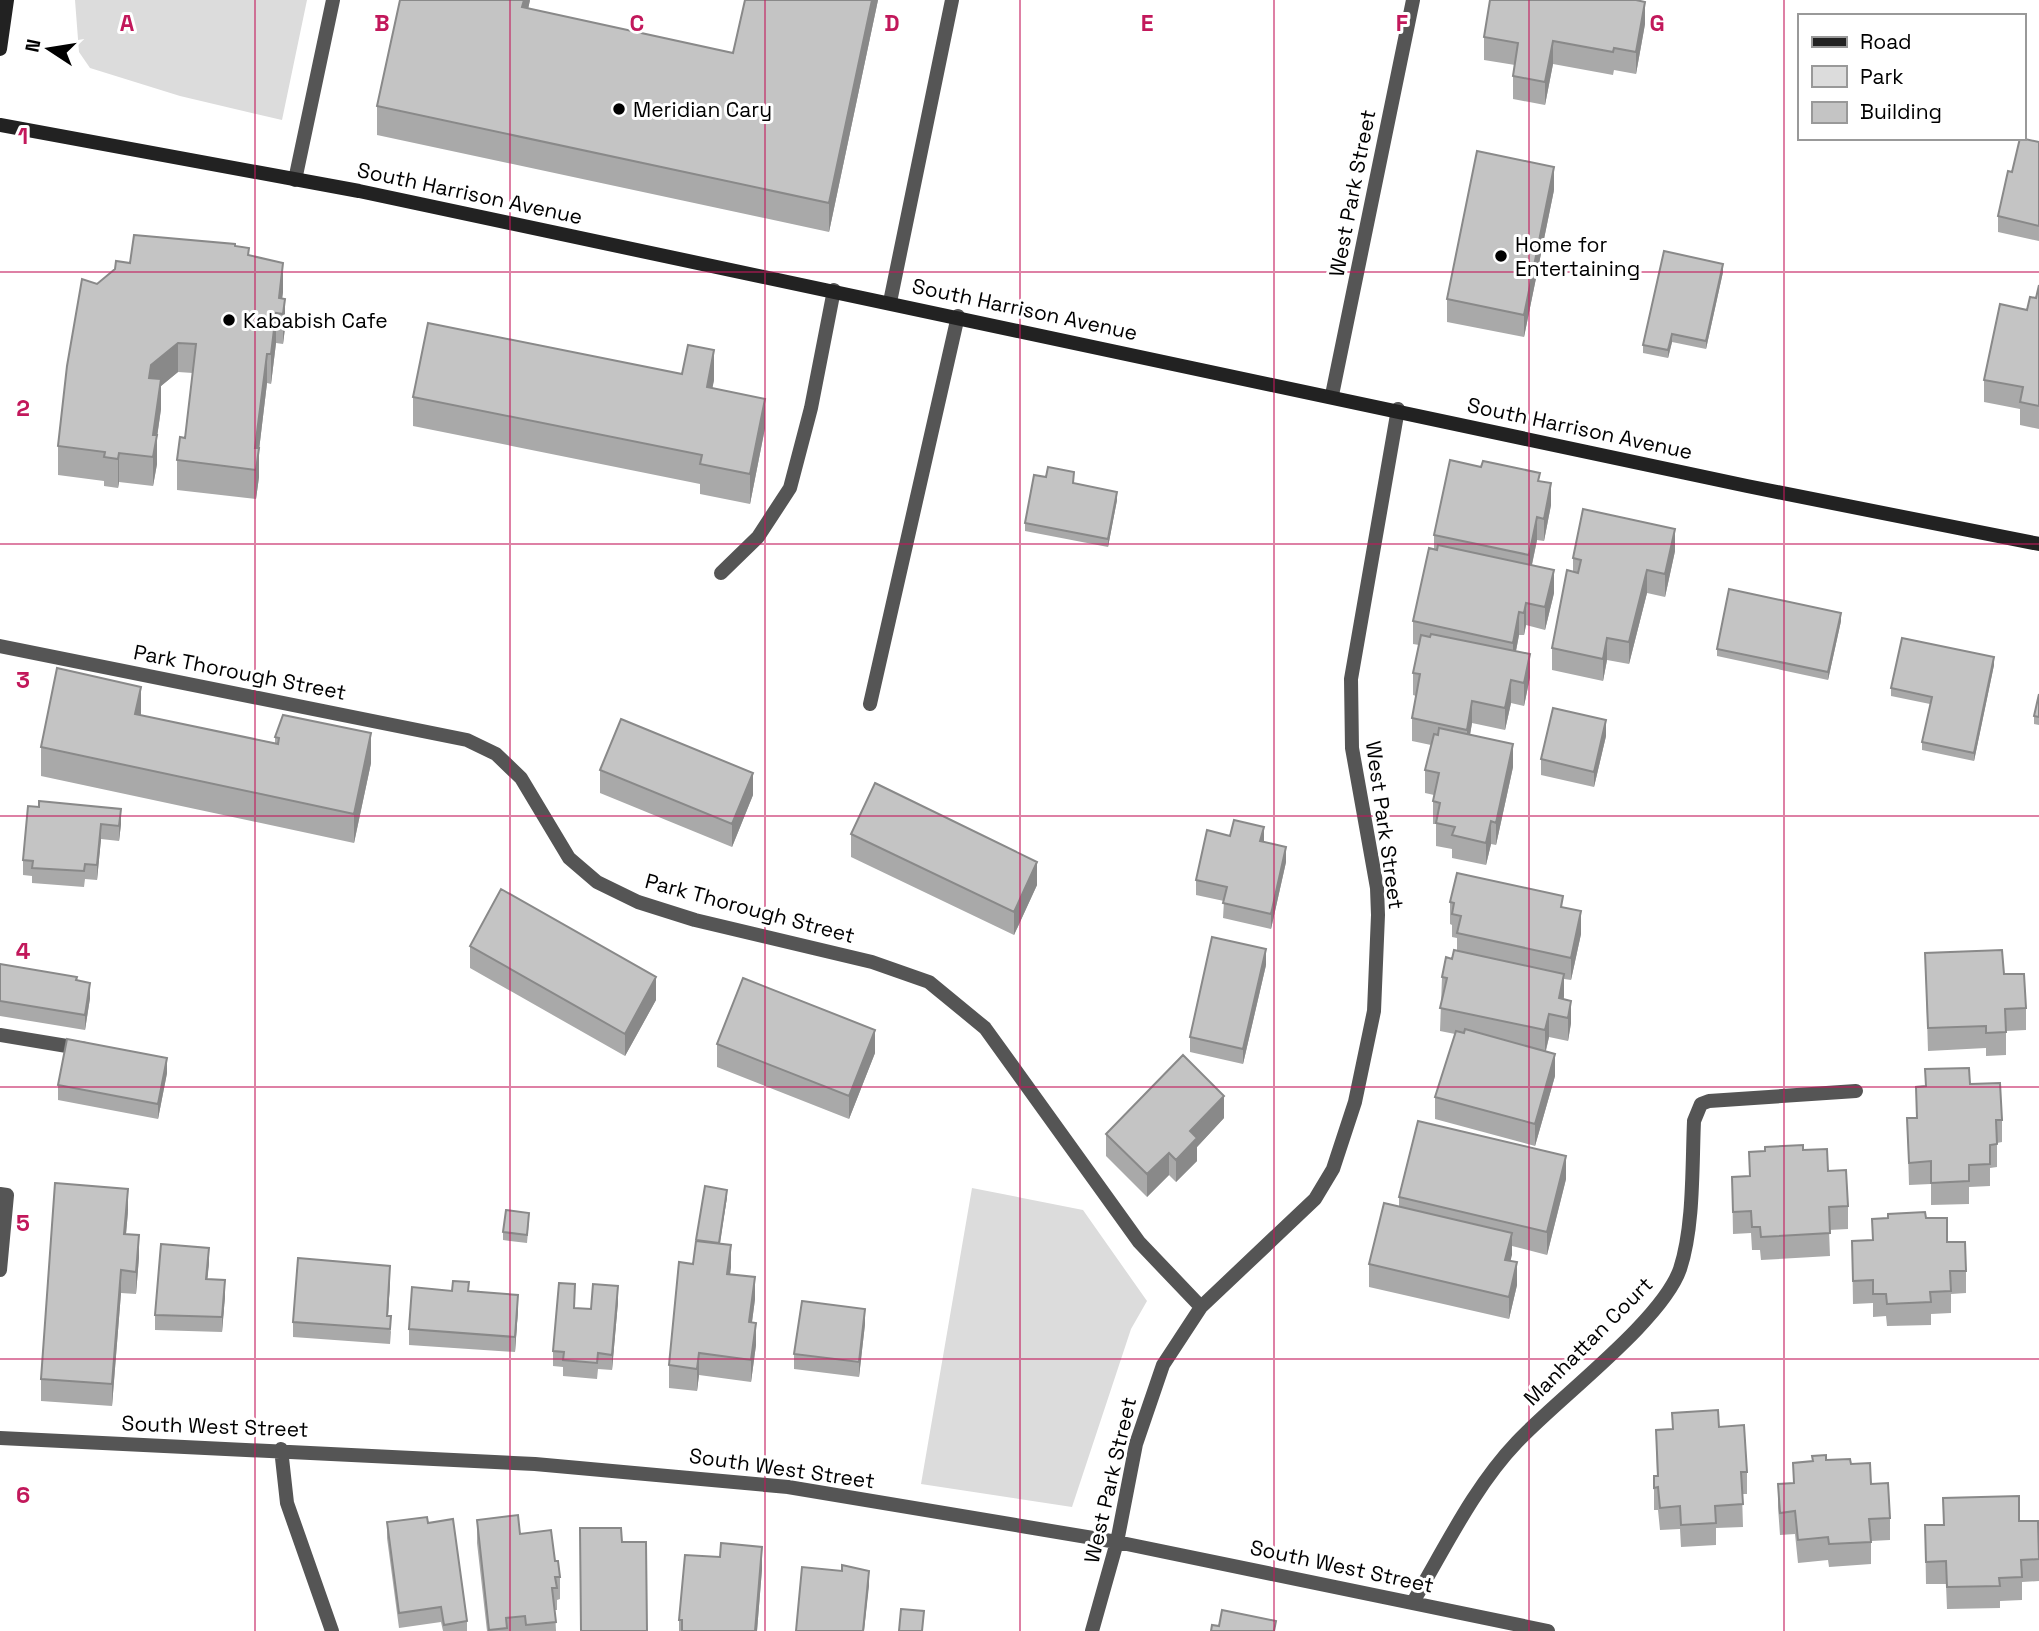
<svg xmlns="http://www.w3.org/2000/svg" width="2039" height="1631" viewBox="0 0 2039 1631" font-family="'Space Grotesk',sans-serif">
  <style>
    .green { fill: #dcdcdc }
    .lines { fill: none; stroke-linecap: round; stroke-linejoin: round }
    .lane { stroke: #555; stroke-width: 14 }
    .street { stroke: #555; stroke-width: 14 }
    .secondary { stroke: #222; stroke-width: 14 }
    .wall { fill: #a9a9a9 }
    .shaded-wall { fill: #898989 }
    .building { fill: #c4c4c4; stroke: #898989; stroke-width: 2 }
    .grid { fill: none; stroke: #c2185b; stroke-width: 2; stroke-opacity: 0.55 }
    .poi-dot { fill: #000; stroke: #fff; stroke-width: 2.5 }
    .labels { text-anchor: middle; dominant-baseline: central; stroke-width: 6; stroke-linejoin: round; paint-order: stroke }
    .poi-label { font-size: 21px; fill: #000; stroke: #fff; text-anchor: start }
    .street-label { font-size: 21px; fill: #000; stroke: #fff }
    .grid-label { font-size: 23px; text-anchor: middle; font-weight: bold; fill: #c2185b; stroke: #fff; stroke-width: 6; stroke-linejoin: round; paint-order: stroke }
  </style>
  <rect width="100%" height="100%" fill="#fff"/>
  <path class="green" d="M75,0H307L282,120L180,96L90,68L79,52Z
    M972,1188L1083,1210L1147,1301L1131,1329L1072,1507L921,1484Z"/>
  <g class="lines">
    <path class="lane" d="M295,180L333,0
      M890,302L952,0
      M721,573L758,537L790,488L811,408L834,290
      M870,704L958,316
      M0,1035L85,1049
      M0,1194L7,1195L0,1270"/>
    <path class="street" d="M1332,395L1413,0
      M0,646L467,740L496,754L521,778L569,858L597,882L638,902L695,920L872,962L929,982L985,1028L1139,1242L1201,1307
      M0,1438L535,1464L788,1487L1117,1542L1548,1631
      M281,1449L287,1503L332,1631
      M1413,1602C1445,1548 1474,1487 1517,1442C1558,1398 1662,1321 1680,1269C1694,1227 1692,1165 1694,1121L1701,1104L1709,1101L1856,1091
      M1092,1631L1117,1542L1136,1444L1163,1365L1201,1307L1315,1199L1333,1169L1355,1102L1374,1011L1378,915L1377,888L1352,748L1351,679L1398,409"/>
    <path class="secondary" d="M0,49L7,0
      M0,125L359,191L1747,486L2039,544"/>
  </g>
  <path class="wall" d="M530,0L528,9L733,53L745,0H878L829,232L377,135V106Z
    M1490,0H1640L1645,24L1636,74L1614,70L1613,75L1553,64L1545,105L1513,99V76L1515,65L1484,60V37Z
    M2039,142V241L1998,232V216L2012,172Z
    M1554,190L1524,337L1447,322V299Z
    M235,246L249,255L283,292L282,299L285,328L283,344L276,343L271,384L267,383L259,450V477L256,499L177,490V460L185,438L193,373L178,372L161,386V409L157,437V464L153,486L119,482L118,488L104,486V481L58,475V446L97,284L130,263Z
    M1723,272L1706,349L1672,342L1668,358L1643,353V345Z
    M2039,285V429L2020,425V409L1984,402V380L2027,310L2036,298Z
    M714,380L712,388L765,428L750,504L700,494V484L413,426V397Z
    M1540,481L1551,505L1544,541L1537,540L1532,565L1554,593L1545,630L1526,625L1524,635H1519L1516,651L1530,677L1524,706L1511,703L1505,730L1472,723L1470,735L1513,767L1496,845L1491,844L1486,865L1452,858V849L1436,846V824H1433V801L1434,795L1425,793V770L1431,745L1412,741V718L1416,696L1413,695V673L1419,645L1413,644V621L1434,549V535Z
    M1074,483L1117,500L1108,547L1025,531V523Z
    M1675,551L1665,597L1647,593L1629,664L1607,660L1603,681L1552,670V648L1573,572V558Z
    M1841,621L1828,680L1717,656V649Z
    M1994,665L1974,761L1922,750V742L1930,704L1891,696V688Z
    M2039,694V725L2034,724V716Z
    M141,715L275,743V737L371,763L354,843L41,776V747Z
    M1606,736L1594,787L1541,775V759Z
    M600,770L753,795L732,847L600,793Z
    M28,806L121,824L119,841L101,839L97,880L85,879L84,887L32,883V876L23,875V860Z
    M851,834L1037,885L1014,935L851,857Z
    M1230,836L1264,842L1286,862L1271,929L1223,918L1224,901L1196,895V880Z
    M1450,902L1563,908L1581,934L1571,980L1564,979V999L1571,1023L1568,1041L1549,1037L1546,1051L1555,1076L1535,1146L1435,1119V1097L1455,1034L1440,1031L1442,977L1457,951V938L1452,937V925L1450,924Z
    M470,946L656,1000L625,1056L470,968Z
    M1925,953L2004,974L2026,1008V1030L2006,1031V1055L1986,1056V1048L1928,1051Z
    M0,964L77,980L90,998L85,1030L0,1016Z
    M1266,965L1243,1064L1190,1052V1037Z
    M717,1044L875,1053L849,1119L717,1067Z
    M1925,1069L1970,1084L2002,1120V1142L1997,1143V1167L1990,1168V1186L1969,1187V1204L1931,1205V1184L1909,1185L1907,1118H1916V1087L1925,1086Z
    M167,1073L158,1119L58,1100V1085Z
    M1224,1118L1197,1147V1161L1176,1182L1169,1175L1147,1197L1106,1156V1134Z
    M1803,1150L1828,1171L1848,1206V1229L1829,1230L1830,1256L1761,1260L1760,1250H1752L1751,1233L1733,1234L1732,1177L1749,1176V1152Z
    M1566,1179L1547,1255L1512,1246L1510,1261L1517,1285L1509,1319L1369,1287V1264L1399,1206V1197Z
    M727,1197L720,1244L731,1267L730,1274L755,1299L752,1322L756,1345L751,1382L699,1375L697,1391L669,1388V1365L693,1264L696,1240Z
    M128,1211L126,1234L139,1257L136,1294L121,1293L112,1406L41,1401V1379Z
    M1926,1218L1947,1242L1966,1271V1293L1951,1294V1313L1931,1314V1325L1887,1326L1886,1316L1873,1317V1303L1853,1304L1852,1241L1872,1240V1219Z
    M529,1220L527,1243L503,1240V1232Z
    M209,1263L207,1279L225,1296L222,1332L155,1330V1315Z
    M390,1281L388,1316L391,1332L390,1344L293,1337V1322Z
    M469,1291L518,1310L515,1352L409,1345V1329Z
    M575,1300V1308L591,1309L618,1302L612,1370L598,1369L597,1379L563,1376V1367L553,1366V1351Z
    M865,1324L859,1377L794,1369V1354Z
    M1719,1427L1747,1472V1494H1742L1743,1527L1716,1528V1545L1681,1547L1680,1529L1660,1530L1658,1510H1654V1476H1657L1656,1430Z
    M1826,1460L1851,1464L1871,1484L1890,1518V1540L1871,1541V1564L1829,1567L1828,1560L1798,1563L1795,1534L1780,1535L1778,1507V1484L1793,1483V1463Z
    M1943,1498L2019,1521L2039,1550V1581L2022,1582V1600L2000,1601V1608L1947,1609L1946,1584H1926L1925,1525H1943Z
    M477,1520L520,1534L555,1561L560,1577V1599L557,1600V1610H555L556,1631H487L477,1543Z
    M387,1522L428,1523L467,1621V1631H443L441,1622L399,1628L387,1538Z
    M762,1569L757,1631H679V1620Z"/>
  <path class="shaded-wall" d="M524,0H530L522,37V7Z
    M872,0H878L829,232V203Z
    M1645,2V24L1636,74V52Z
    M1553,41V64L1545,105V82Z
    M1554,167V190L1524,337V315Z
    M283,263V292L280,314L279,298Z
    M1723,264V272L1706,349V341Z
    M285,299V328L283,344V314Z
    M276,313V343L271,384V354Z
    M1672,334V342L1668,358V350Z
    M178,343V372L161,386V409L157,437V464L153,486V435L149,378L151,365Z
    M714,350V380L707,416V387Z
    M267,354V383L259,450V477L256,499L255,448Z
    M765,399V428L750,504V474Z
    M119,453V482L118,488V459Z
    M1551,483V505L1544,541V519Z
    M1117,492V500L1108,547V539Z
    M1537,517V540L1529,578V555Z
    M1675,529V551L1665,597V574Z
    M1554,570V593L1545,630V607Z
    M1647,570V593L1629,664V642Z
    M1526,603V625L1524,635V613Z
    M1519,612V635L1513,666V643Z
    M1841,613V621L1828,680V672Z
    M1607,638V660L1603,681V659Z
    M1530,654V677L1524,706V683Z
    M1994,657V665L1974,761V753Z
    M1511,680V703L1505,730V708Z
    M141,687V716L135,714Z
    M1472,701V723L1467,752V730Z
    M1606,720V736L1594,787V772Z
    M371,733V763L354,843V814Z
    M1513,744V767L1496,845V823Z
    M753,773V795L732,847V824Z
    M121,809V824L119,841V826Z
    M1491,821V844L1486,865V843Z
    M101,824V839L97,880V865Z
    M1264,827V842L1260,841Z
    M1286,847V862L1271,929V914Z
    M1037,862V885L1014,935V912Z
    M1581,911V934L1571,980V958Z
    M1266,949V965L1243,1064V1049Z
    M1564,974V996L1560,1016L1559,998Z
    M656,977V1000L625,1056V1034Z
    M90,983V998L85,1030V1015Z
    M1571,1001V1023L1568,1041V1018Z
    M1549,1014V1037L1545,1053V1030Z
    M875,1030V1053L849,1119V1096Z
    M1555,1054V1076L1535,1146V1124Z
    M167,1058V1073L158,1119V1104Z
    M1224,1096V1118L1197,1147V1161L1176,1182V1160L1190,1131Z
    M1169,1153V1175L1147,1197V1174Z
    M1566,1156V1179L1547,1255V1232Z
    M128,1189V1211L124,1256V1234Z
    M727,1190V1197L718,1252V1244Z
    M1512,1233V1255L1505,1282V1260Z
    M139,1235V1257L136,1294V1272Z
    M731,1245V1267L727,1296V1274Z
    M209,1248V1263L206,1294V1279Z
    M1517,1262V1285L1509,1319V1297Z
    M390,1266V1281L387,1331V1316Z
    M121,1270V1293L112,1406V1384Z
    M755,1277V1299L749,1344V1322Z
    M225,1280V1296L222,1332V1317Z
    M618,1286V1302L612,1370V1355Z
    M518,1295V1310L515,1352V1337Z
    M865,1309V1324L859,1377V1362Z
    M756,1323V1345L751,1382V1360Z
    M699,1353V1375L697,1391V1369Z
    M762,1547V1569L757,1631H755Z
    M869,1571V1586L864,1631H863Z"/>
  <path class="building" d="M400,0H524L522,7L733,53L745,0H872L829,203L377,106Z
    M1490,0H1636L1645,2L1636,52L1614,48L1613,52L1553,41L1545,82L1513,76L1518,43L1484,37Z
    M2020,138L2039,142V226L1998,216L2008,171L2012,172Z
    M1477,151L1554,167L1524,315L1447,299Z
    M134,235L235,244V246L249,248L248,255L283,263L279,298L285,299L283,314L276,313L271,354H267L255,448H259L256,470L177,460L180,437L185,438L196,344L178,343L151,365L149,378L161,379L153,435H157L153,457L119,453L118,459L104,457L105,452L58,446L67,366L82,279L97,284L115,269L116,261L130,263Z
    M1664,251L1723,264L1706,341L1672,334L1668,350L1643,345Z
    M2039,285V406L2020,402L2023,387L1984,380L2000,304L2027,310L2030,297L2036,298Z
    M428,323L682,374L688,345L714,350L707,387L765,399L750,474L700,464L702,455L413,397Z
    M1450,460L1481,467L1483,461L1540,473L1538,481L1551,483L1544,519L1537,517L1529,555L1434,535Z
    M1048,467L1074,472L1073,483L1117,492L1108,539L1025,523L1034,475L1046,477Z
    M1583,509L1675,529L1665,574L1647,570L1629,642L1607,638L1603,659L1552,648L1567,570L1578,573L1581,560L1573,558Z
    M1438,545L1554,570L1545,607L1526,603L1524,613L1519,612L1513,643L1413,621L1429,548L1437,550Z
    M1729,589L1841,613L1828,672L1717,649Z
    M1431,634L1530,654L1524,683L1511,680L1505,708L1472,701L1467,730L1412,718L1420,674L1413,673L1421,635L1430,637Z
    M1902,638L1994,657L1974,753L1922,742L1932,697L1891,688Z
    M57,668L141,687L135,714L278,744L279,738L275,737L283,715L371,733L354,814L41,747Z
    M2039,694V717L2034,716Z
    M1553,708L1606,720L1594,772L1541,759Z
    M621,719L753,773L732,824L600,770Z
    M1439,728L1513,744L1496,823L1491,821L1486,843L1452,835L1455,827L1436,823L1440,803L1433,801L1439,773L1425,770L1434,734L1438,735Z
    M875,783L1037,862L1014,912L851,834Z
    M39,801L121,809L119,826L101,824L97,865L85,864L84,871L32,868L33,861L23,860L28,806L39,807Z
    M1234,820L1264,827L1260,841L1286,847L1271,914L1223,903L1227,887L1196,880L1207,830L1230,836Z
    M1457,873L1563,896L1561,907L1581,911L1571,958L1457,933L1461,916L1452,914L1454,903L1450,902Z
    M501,889L656,977L625,1034L470,946Z
    M1212,937L1266,949L1243,1049L1190,1037Z
    M1454,950L1564,974L1559,998L1571,1001L1568,1018L1549,1014L1545,1030L1440,1008L1447,978L1442,977L1446,957L1452,959Z
    M2002,950L2004,974H2024L2026,1008L2005,1009L2006,1032L1986,1033V1026L1928,1028L1925,953Z
    M0,964L77,977L76,980L90,983L85,1015L0,1001Z
    M743,978L875,1030L849,1096L717,1044Z
    M1465,1029L1555,1054L1535,1124L1435,1097L1456,1031L1464,1033Z
    M67,1039L167,1058L158,1104L58,1085Z
    M1183,1055L1224,1096L1190,1131L1197,1138L1176,1160L1169,1153L1147,1174L1106,1134Z
    M1969,1068L1970,1084L2000,1083L2002,1120H1996L1997,1144L1990,1145V1164L1969,1165V1181L1931,1183V1161L1909,1163L1907,1118H1917L1916,1087L1926,1086L1925,1069Z
    M1418,1121L1566,1156L1547,1232L1399,1197Z
    M1803,1145V1150L1827,1149L1828,1171L1846,1170L1848,1206L1829,1207L1830,1233L1761,1237L1760,1227H1752L1751,1211L1733,1212L1732,1177L1750,1176L1749,1152L1765,1151V1147Z
    M55,1183L128,1189L124,1234L139,1235L136,1272L121,1270L112,1384L41,1379Z
    M705,1186L727,1190L719,1243L696,1240Z
    M1384,1203L1512,1233L1505,1260L1517,1262L1509,1297L1369,1264Z
    M506,1210L529,1213L527,1235L503,1232Z
    M1925,1212L1926,1218H1947V1242H1965L1966,1271H1950L1951,1291L1930,1292L1931,1302L1887,1304L1886,1294H1873V1280L1853,1281L1852,1241L1873,1240L1872,1219L1888,1218V1214Z
    M696,1241L731,1245L727,1274L755,1277L749,1322L756,1323L751,1360L699,1353L697,1369L669,1365L679,1262L693,1264Z
    M161,1244L209,1248L206,1279L225,1280L222,1317L155,1315Z
    M298,1258L390,1266L387,1316H391L390,1329L293,1322Z
    M453,1281L469,1282L468,1291L518,1295L515,1337L409,1329L412,1287L452,1291Z
    M559,1283L575,1284L574,1308L591,1309L593,1284L618,1286L612,1355L598,1353L597,1363L563,1360L564,1352L553,1351Z
    M802,1301L865,1309L859,1362L794,1354Z
    M1718,1410L1719,1427L1744,1425L1747,1472H1741L1743,1504L1715,1506L1716,1523L1681,1525L1680,1506L1660,1508L1658,1487L1654,1488V1476H1658L1656,1430L1673,1429L1672,1413Z
    M1826,1455V1460L1850,1459L1851,1464L1870,1463L1871,1484L1888,1483L1890,1518L1869,1519L1871,1542L1829,1544L1828,1537L1798,1540L1795,1511L1780,1513L1778,1484L1794,1483L1793,1463L1813,1461L1812,1456Z
    M2019,1496V1521H2038L2039,1559L2021,1560L2022,1577L1999,1578L2000,1586L1947,1587L1946,1561L1926,1562L1925,1525H1944L1943,1498Z
    M518,1515L520,1534L551,1530L555,1561H558L560,1577H555L557,1588H552L556,1622L526,1625L525,1616L506,1618L507,1628L489,1630L477,1520Z
    M427,1517L428,1523L453,1519L467,1621L444,1625L441,1607L399,1613L387,1522Z
    M580,1528H621L622,1542H646L647,1631H581Z
    M721,1543L762,1547L755,1631H682V1620H679L685,1555L720,1557Z
    M842,1565L869,1571L863,1631H796L802,1567L842,1571Z
    M901,1609L924,1611L922,1631H899Z
    M1222,1610L1276,1621L1274,1631H1211L1212,1625L1219,1626Z"/>
  <path class="grid" d="M255,0V1631M510,0V1631M765,0V1631M1020,0V1631M1274,0V1631M1529,0V1631M1784,0V1631M0,272H2039M0,544H2039M0,816H2039M0,1087H2039M0,1359H2039"/>
  <g class="poi-dot">
    <circle cx="619" cy="109" r="7"/>
    <circle cx="1501" cy="256" r="7"/>
    <circle cx="229" cy="320" r="7"/>
  </g>
  <g class="labels">
    <g class="poi-label">
      <text x="633" y="109">Meridian Cary</text>
      <text x="1515" y="244">Home for<tspan x="1515" dy="24">Entertaining</tspan></text>
      <text x="243" y="320">Kababish Cafe</text>
    </g>
    <g class="street-label">
      <text transform="translate(470 193) rotate(12)">South Harrison Avenue</text>
      <text transform="translate(1352 193) rotate(-79)">West Park Street</text>
      <text transform="translate(1025 309) rotate(12)">South Harrison Avenue</text>
      <text transform="translate(1580 428) rotate(12)">South Harrison Avenue</text>
      <text transform="translate(240 672) rotate(11)">Park Thorough Street</text>
      <text transform="translate(1385 825) rotate(82)">West Park Street</text>
      <text transform="translate(750 908) rotate(15)">Park Thorough Street</text>
      <text transform="translate(1588 1341) rotate(-45)">Manhattan Court</text>
      <text transform="translate(215 1426) rotate(2)">South West Street</text>
      <text transform="translate(782 1468) rotate(8)">South West Street</text>
      <text transform="translate(1110 1480) rotate(-77)">West Park Street</text>
      <text transform="translate(1342 1566) rotate(12)">South West Street</text>
    </g>
  </g>
  <g class="grid-label">
    <text x="127" y="31">A</text>
    <text x="382" y="31">B</text>
    <text x="637" y="31">C</text>
    <text x="892" y="31">D</text>
    <text x="1147" y="31">E</text>
    <text x="1402" y="31">F</text>
    <text x="1657" y="31">G</text>
    <text x="23" y="144">1</text>
    <text x="23" y="416">2</text>
    <text x="23" y="688">3</text>
    <text x="23" y="959">4</text>
    <text x="23" y="1231">5</text>
    <text x="23" y="1503">6</text>
  </g>
  <rect x="1798" y="14" width="228" height="126" fill="#ffffff" stroke="#999999" stroke-width="2"/>
  <rect x="1812" y="37" width="35" height="10" fill="#222222" stroke="#999999" stroke-width="2"/>
  <text x="1860" y="49" font-size="21" fill="#000000">Road</text>
  <rect x="1812" y="66" width="35" height="21" fill="#dcdcdc" stroke="#999999" stroke-width="2"/>
  <text x="1860" y="84" font-size="21" fill="#000000">Park</text>
  <rect x="1812" y="102" width="35" height="21" fill="#c4c4c4" stroke="#999999" stroke-width="2"/>
  <text x="1860" y="119" font-size="21" fill="#000000">Building</text>
  <g transform="translate(49 49) rotate(282)" stroke="#ffffff" stroke-width="5" paint-order="stroke">
  <path d="M0-5L12 26L0 18L-12 26Z" fill="#000000"/>
  <text y="-10" font-size="19" font-weight="bold" text-anchor="middle" fill="#000000">N</text>
  </g>
</svg>
